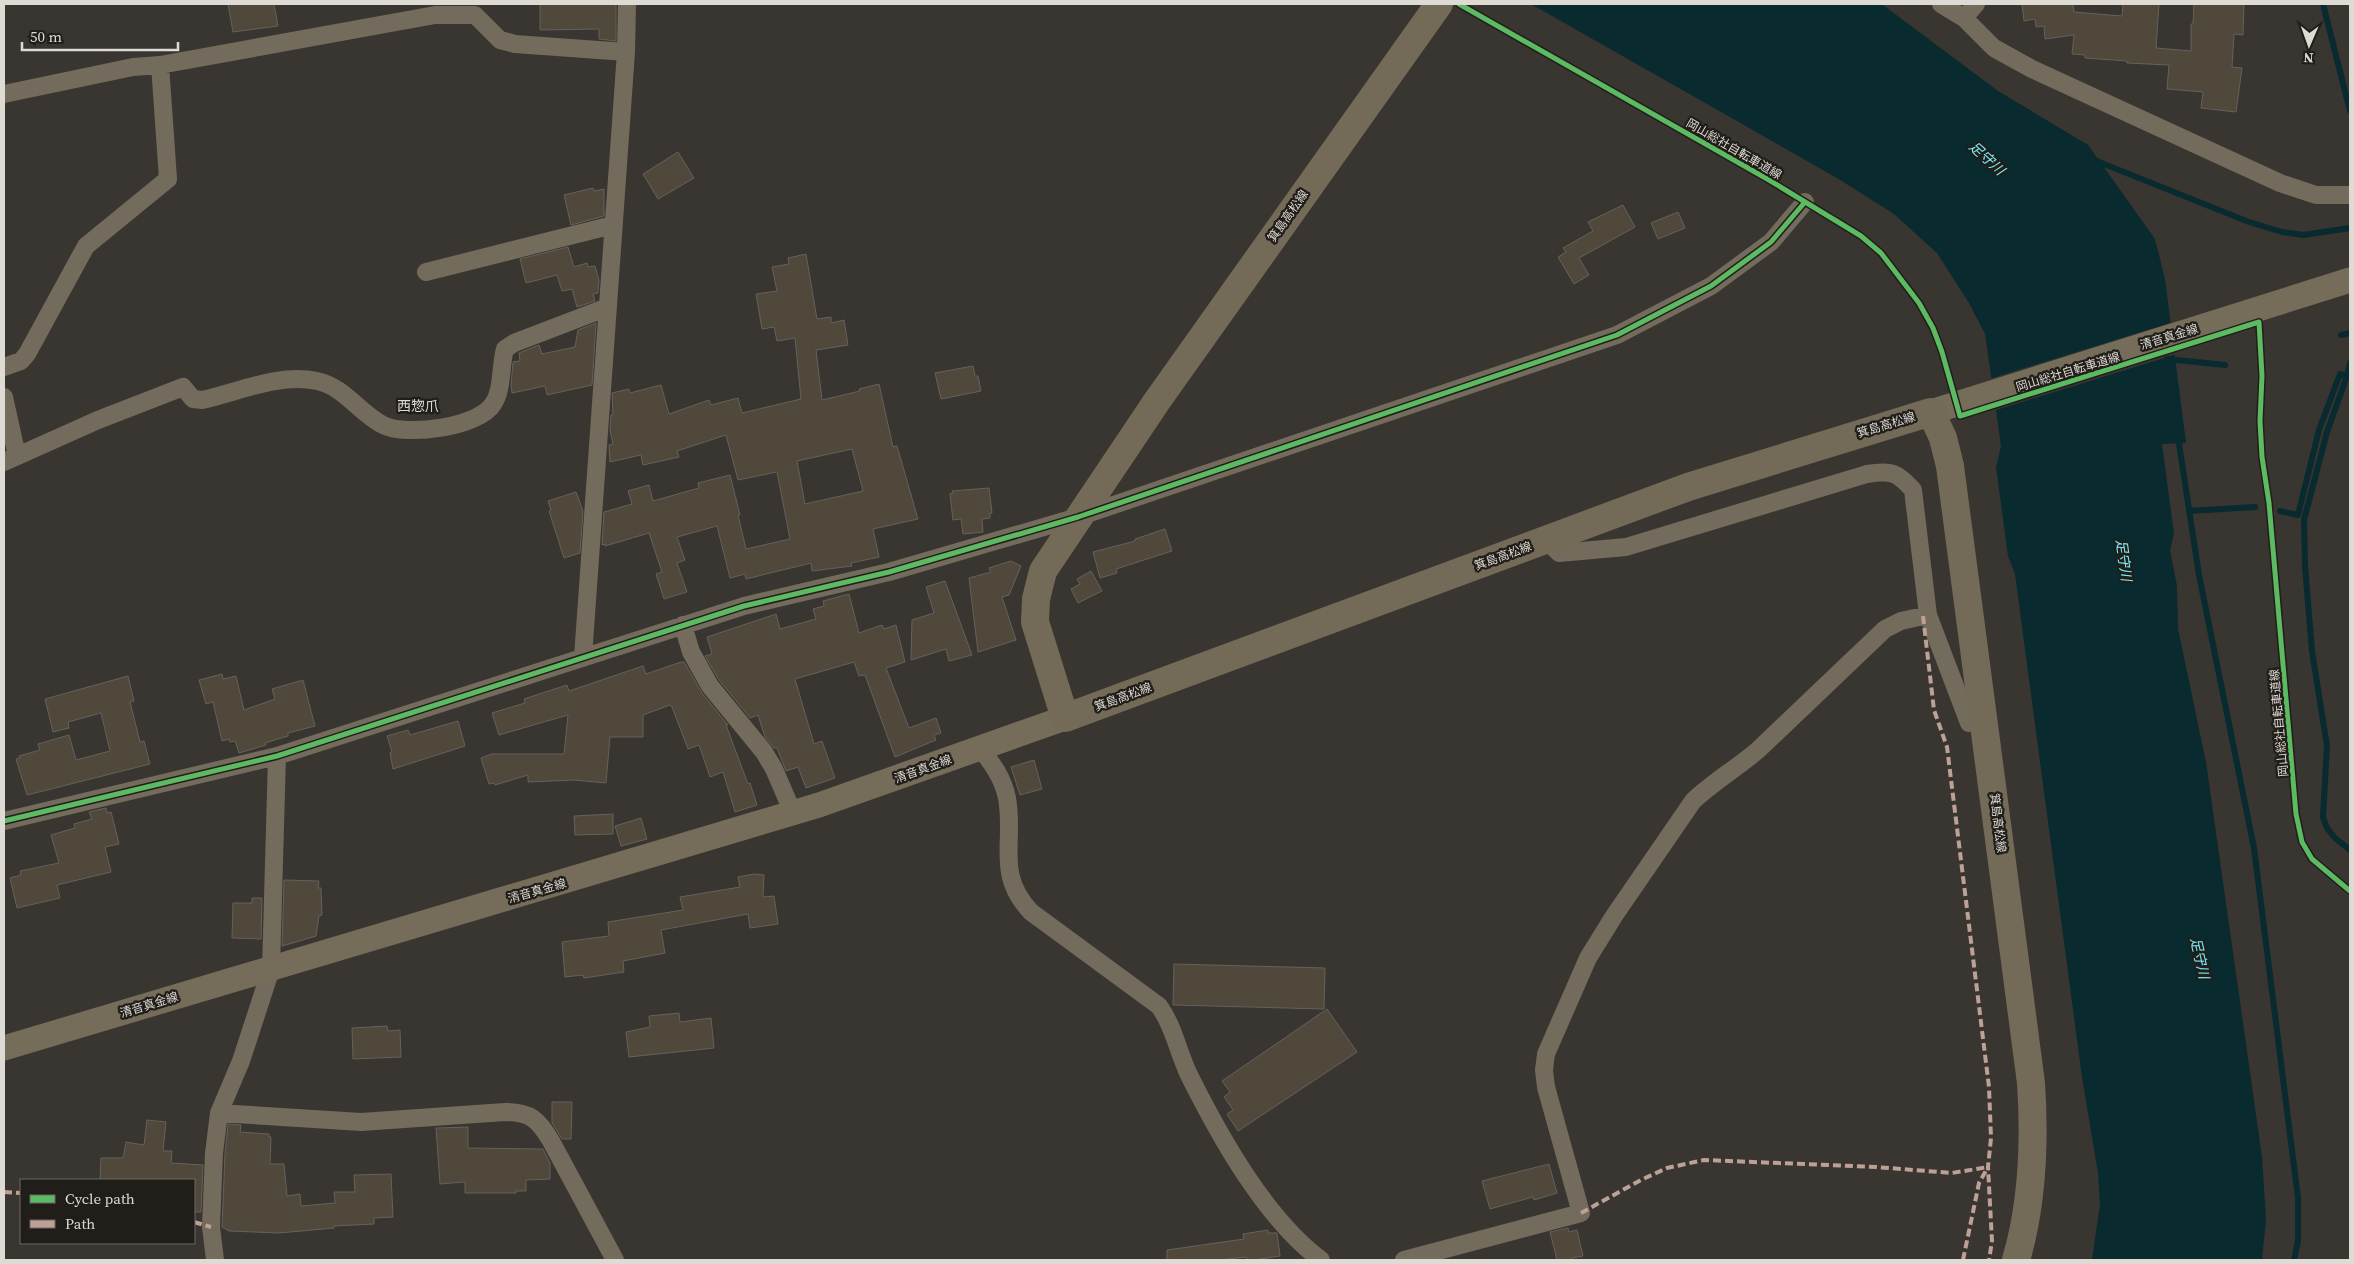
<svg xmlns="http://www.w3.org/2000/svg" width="2354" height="1264" viewBox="0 0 2354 1264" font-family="'Source Serif 4','Noto Sans JP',serif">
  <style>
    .water { fill: #092a2e }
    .pier { fill: #393530 }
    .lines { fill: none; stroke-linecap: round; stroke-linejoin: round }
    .stream { stroke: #092a2e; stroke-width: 6 }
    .building { fill: #50483b; stroke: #64625d; fill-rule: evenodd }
    .street { stroke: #736b5b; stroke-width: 18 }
    .secondary { stroke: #756c5a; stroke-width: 25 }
    .primary { stroke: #736a58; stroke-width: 28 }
    .quiet { stroke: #bda197; stroke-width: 4; stroke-dasharray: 8 4; stroke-linecap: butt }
    .cycleway-casing { stroke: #211e19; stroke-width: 8 }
    .cycleway { stroke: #5cba63; stroke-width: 5 }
    .labels { text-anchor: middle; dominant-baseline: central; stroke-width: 4.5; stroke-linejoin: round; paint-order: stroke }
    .street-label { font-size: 12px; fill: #dedad4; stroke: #211e19 }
    .water-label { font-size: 14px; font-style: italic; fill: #7beefe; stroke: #211e19 }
    .neighbourhood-label { font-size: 14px; fill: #dedad4; stroke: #211e19 }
  </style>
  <rect width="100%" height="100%" fill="#393530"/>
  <path class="water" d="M1531,4L1883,5L1998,91L2088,145L2155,239L2165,279L2186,443L2162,444L2174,534L2170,550L2177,586L2178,629L2206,762L2262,1157L2266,1219L2262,1260H2092L2100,1204L2098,1173L2082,1077L2015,574L2008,556L1996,467L2001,446L1985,334L1969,303L1937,253L1894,214L1837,178Z"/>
  <path class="pier" d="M2173,322L2177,354L1993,411L1989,379Z"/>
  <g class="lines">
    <path class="stream" d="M2323,4L2350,111
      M2094,160L2249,222L2282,232L2303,235L2350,228
      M2341,335L2350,333
      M2167,359L2225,365
      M2347,376L2327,432L2304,520L2305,566L2312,651L2327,746L2323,817L2327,828L2335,838L2350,850
      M2178,437L2199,575L2254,848L2298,1198V1241L2294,1260
      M2189,511L2255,507
      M2280,511L2298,515L2319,430L2340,374L2347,376L2350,363"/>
  </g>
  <path class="building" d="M228,4H274L278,26L233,32Z
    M540,4H616V41L599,39V29L540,30Z
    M2022,4H2073L2074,12L2122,16L2123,4H2159L2156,48L2191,51V24H2193L2194,4H2244L2243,35L2234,34L2232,67L2242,68L2236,112L2201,108L2203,92L2167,89L2169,65L2127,63V61L2085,58V55L2072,54L2074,35L2045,39L2044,26L2036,27L2035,19L2024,21Z
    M678,152L694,178L658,199L643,174Z
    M593,188L594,191L604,189V216L571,225L564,195Z
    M1623,205L1635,227L1579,258L1589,275L1574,284L1558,257L1566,252L1563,248L1593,231L1588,222Z
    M1678,212L1685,228L1658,239L1651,223Z
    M568,247L574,267L587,263L588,267L595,266L599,280L598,293L593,294L595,301L577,307L572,289L562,291L557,275L526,283L520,259Z
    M806,254L817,319L831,317V323L844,320L848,345L816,350L822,400L860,391L859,389L879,384L893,447L897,446L918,519L873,529L879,557L851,563L852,566L812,571L811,563L746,579L745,574L730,578L717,526L677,537L685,560L677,563L687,592L664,599L656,574L662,572L649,533L605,546V544L602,545L604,512L632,504L628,491L649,485L653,501L699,488L698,483L730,475L740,515H738L746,549L790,539L777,472L738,480L726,435L677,451L679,457L643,465L641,455L610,462L609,445L613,444L610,430L611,415H613L612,393L629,389L630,393L661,385L669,414L709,400L711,405L738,398L742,413L801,399L795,338L777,341L774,327L762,329L756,294L777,291L772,267L789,264L788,258ZM852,449L863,491L805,504L797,461Z
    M596,323L592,385L547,395L545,386L512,393L511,385L513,362L520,361L519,353L539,345L542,354L575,347L578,330Z
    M973,366L975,376H978L981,391L941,399L935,373Z
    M989,488L992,513H990V518L982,519L983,532L963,534L961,519L953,520L950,494L953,493L952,491Z
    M576,492L583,511L580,553L564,558L549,511L551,510L548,501Z
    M1165,529L1172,551L1116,569L1117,573L1100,578L1093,552L1135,541V539Z
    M1011,561L1021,566L1009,595L1002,597L1016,640L978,652L969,578L991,572L989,568Z
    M1091,571L1102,591L1078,603L1071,589L1080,584L1077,579Z
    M945,581L972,655L949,661L946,649L911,660L912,620L934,613L926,587Z
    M849,594L859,633L882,625L884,629L896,625L905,662L886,668L909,728L936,718L941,733L934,735L936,740L895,757L865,675L859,676L854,662L795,679L814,744L822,741L835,778L806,788L798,767L786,771L777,748H774L765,737L758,715L750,718L719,680L705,656L712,654L707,637L776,614L780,629L816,619L813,609L824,606L823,601Z
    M681,662H684L702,693L728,725H726L748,784L750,783L757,805L735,812L723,772L710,777L699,745L688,749L672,707L670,705L643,715V737H610L606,783L574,780L528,782V775L495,785L494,783L489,784L481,758L492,754H564L568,715L499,735L492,713L525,703L524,699L567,685L569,691L643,666L646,674Z
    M222,674L223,679L236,676L244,710L275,699L272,689L303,680L315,726L288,733V736L265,743L266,745L239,753L235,741L230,742L229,739L222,741L213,702L206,704L199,680Z
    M128,676L134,701L130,702L140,742L144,741L150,764L27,795L16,759L20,758L19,756L40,750L38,744L69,735L76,760L110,751L101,713L68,722L69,728L53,732L45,699Z
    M458,721L465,746L393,769L390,753L392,752L387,736L408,730L410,735Z
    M1034,760L1042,789L1020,795L1011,767Z
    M106,808L107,813L111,812L119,844L105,847L111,872L57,885L60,898L17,908L10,878L21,875L20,871L59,863L51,835L75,828L74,824L92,819L89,812Z
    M613,814V834L575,835L574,816Z
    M641,818L647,839L621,846L615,826Z
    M754,874L764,875L763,897L774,896L778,924L750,928L748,914L661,930L665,953L623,961L624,972L584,978L583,975L565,977L562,942L609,936L608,922L683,910L680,897L740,887L738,877Z
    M284,880L319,881L318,888H321L322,915L319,916L316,936L282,946Z
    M252,898H262L261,939L232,938L233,903H252Z
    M1174,964L1325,968L1324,1009L1173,1005Z
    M1327,1009L1357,1052L1238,1131L1227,1114L1233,1110L1224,1097L1230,1092L1222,1081Z
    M679,1013L680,1022L711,1018L714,1048L629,1057L626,1032L650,1027L649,1016Z
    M387,1026L388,1031L400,1030L401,1057L353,1059L352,1028Z
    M552,1102H572L571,1139H562L552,1123Z
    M147,1120L166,1122L163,1151H172L171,1163L203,1165L201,1212H194V1180H100L101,1158H123L126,1142L144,1145Z
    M228,1124L241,1125L240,1132L269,1134V1137H271L270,1164H284L287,1196L300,1194L301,1206L335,1203L334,1192H355L354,1175L391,1174L393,1217L374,1218V1224L334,1226V1228L279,1233L229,1231L222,1227L225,1154Z
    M468,1127V1148L543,1149L550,1163V1179L526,1180V1191H516V1193H465V1182L440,1184L436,1128Z
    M1549,1164L1557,1193L1534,1200L1533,1197L1490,1209L1482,1181Z
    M1568,1228L1569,1232L1577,1230L1583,1256L1572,1258L1573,1260H1557L1550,1232Z
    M1268,1230V1233H1277L1280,1256L1253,1260H1247L1246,1257L1219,1260H1167V1250L1244,1239L1243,1234Z"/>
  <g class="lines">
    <path class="street" d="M1941,4L1964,18L1994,48L2032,69L2280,183L2316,195H2350
      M1964,18L1976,4
      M4,94L133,67L160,65L435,15H475L500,40L515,44L626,52
      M426,272L613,225
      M4,367L21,361L27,354L86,246L168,179L160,65
      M4,397L17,456
      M4,462L98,420L183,387L193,399L202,400C239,392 278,373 317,381C345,387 358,412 383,425C406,437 479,427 493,404C503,390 500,366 505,349L514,343L608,307
      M1546,540L1559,553L1626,547L1867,474C1891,470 1897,472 1913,490L1928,615L1969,723L1984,720
      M683,625L691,652L710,686L764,752L774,769L793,813
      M583,657L626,52L627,4
      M980,748C992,763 1003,778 1007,798C1015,843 995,874 1031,912L1159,1006C1174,1027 1178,1052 1189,1075C1220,1137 1265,1218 1321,1260
      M4,821L277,756L744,606L889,572L1078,517L1617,335L1711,286L1771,242L1805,202
      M219,1113L361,1122L505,1112C530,1112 538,1119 551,1141L615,1260
      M215,1260L211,1227L214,1153L219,1113L241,1061L271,969L277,756
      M1404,1260L1581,1213L1546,1087L1544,1070L1546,1054L1588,958L1614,916L1693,801C1713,782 1737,768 1758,750L1885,629L1901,621L1928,615"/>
    <path class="secondary" d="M1931,412L2350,280
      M4,1048L819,805L1065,718"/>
    <path class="primary" d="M1439,4L1157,401L1043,571L1036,599L1035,622L1065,718L1688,487L1931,412L1943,438L1950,466L2031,1083C2035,1143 2033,1202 2016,1260"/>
    <path class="quiet" d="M1923,616L1934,710L1947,747L1989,1087L1991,1138L1988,1167L1992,1241L1989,1260
      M4,1192L21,1193
      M1581,1213L1641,1180L1667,1168L1704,1160L1876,1167L1952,1173L1988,1167
      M194,1222L211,1227
      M1963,1260L1979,1183L1988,1167"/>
    <defs>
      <path id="cycleway" d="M1459,4L1769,180L1861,236L1881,253L1919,303L1933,328L1942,352L1960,416L2259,322L2262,376L2260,421L2262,457L2269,503L2296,814L2302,842L2312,859L2350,891
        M4,821L277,756L744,606L889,572L1078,517L1617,335L1711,286L1771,242L1805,202"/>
    </defs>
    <use href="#cycleway" class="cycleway-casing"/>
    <use href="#cycleway" class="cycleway"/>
  </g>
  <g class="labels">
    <g class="street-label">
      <text transform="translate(1734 149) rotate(30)">岡山総社自転車道線</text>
      <text transform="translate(1288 216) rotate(-55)">箕島高松線</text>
      <text transform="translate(2169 337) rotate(-17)">清音真金線</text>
      <text transform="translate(2068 372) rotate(-17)">岡山総社自転車道線</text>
      <text transform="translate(1886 425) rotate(-17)">箕島高松線</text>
      <text transform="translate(1503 556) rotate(-20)">箕島高松線</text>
      <text transform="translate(1123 697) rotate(-20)">箕島高松線</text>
      <text transform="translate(2279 723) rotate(-95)">岡山総社自転車道線</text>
      <text transform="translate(923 769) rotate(-20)">清音真金線</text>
      <text transform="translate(1998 823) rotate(83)">箕島高松線</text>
      <text transform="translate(537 891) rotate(-16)">清音真金線</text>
      <text transform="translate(149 1005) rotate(-17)">清音真金線</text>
    </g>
    <g class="water-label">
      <text transform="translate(1987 158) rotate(42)">足守川</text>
      <text transform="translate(2124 560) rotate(82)">足守川</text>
      <text transform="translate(2200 958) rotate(77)">足守川</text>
    </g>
    <g class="neighbourhood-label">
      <text x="418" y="406">西惣爪</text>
    </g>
  </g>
  <rect width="2354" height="1264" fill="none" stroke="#dedad4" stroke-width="10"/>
  <rect x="20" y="1179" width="175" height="65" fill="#211e19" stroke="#6d6964"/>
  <rect x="30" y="1195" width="25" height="8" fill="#5cba63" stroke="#6d6964"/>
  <text x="65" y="1204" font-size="15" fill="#dedad4">Cycle path</text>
  <rect x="30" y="1220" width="25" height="8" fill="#bda197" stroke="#6d6964"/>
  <text x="65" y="1229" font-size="15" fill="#dedad4">Path</text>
  <g transform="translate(2309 45) rotate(182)" stroke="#211e19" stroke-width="4" paint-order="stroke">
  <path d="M0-4L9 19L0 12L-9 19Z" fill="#dedad4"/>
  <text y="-8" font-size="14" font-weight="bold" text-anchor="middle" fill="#dedad4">N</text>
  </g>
  <path d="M22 42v8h156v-8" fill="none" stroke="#dedad4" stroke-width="2.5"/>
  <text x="30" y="42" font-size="15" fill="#dedad4" stroke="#211e19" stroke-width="4" paint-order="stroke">50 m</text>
</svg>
